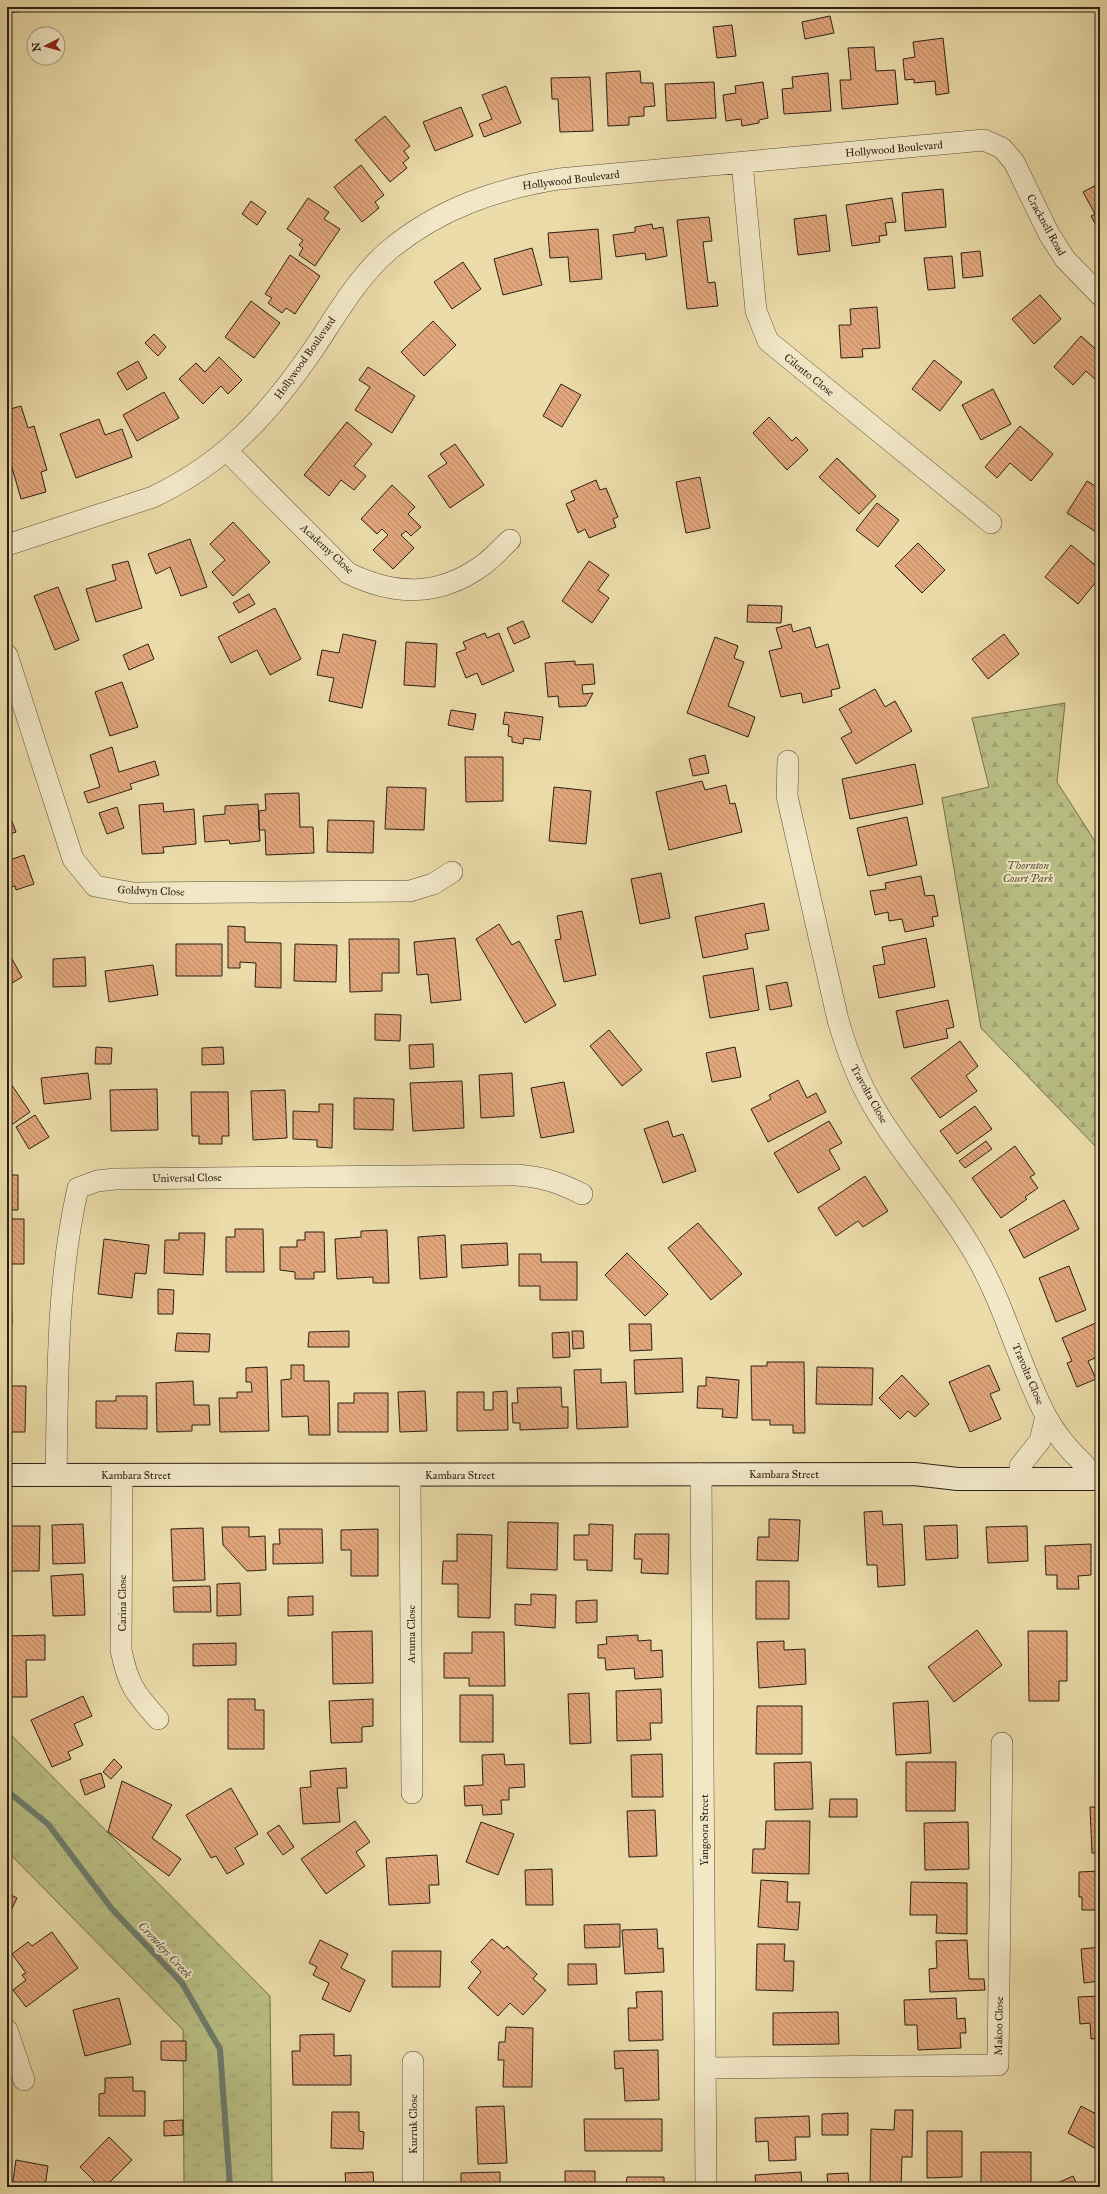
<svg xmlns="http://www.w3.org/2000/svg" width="1107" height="2194" viewBox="0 0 1107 2194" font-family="'IM FELL Great Primer',serif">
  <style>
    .grass { fill: url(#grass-tufts); stroke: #73704e }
    .forest { fill: url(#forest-firs); stroke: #73704e }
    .wetland { fill: url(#wetland-marsh); stroke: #73704e }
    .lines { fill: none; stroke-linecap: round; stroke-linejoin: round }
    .stream { stroke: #6d7e6e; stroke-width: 6 }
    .building { fill: url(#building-back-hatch); stroke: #2c2015 }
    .street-casing { stroke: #5c4f3a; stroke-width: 22 }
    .secondary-casing { stroke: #2c2015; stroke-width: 24 }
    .street { stroke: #f2e8c7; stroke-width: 21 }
    .secondary { stroke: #f2e8c7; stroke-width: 22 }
    .labels { text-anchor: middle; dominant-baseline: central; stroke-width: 4; stroke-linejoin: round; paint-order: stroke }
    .street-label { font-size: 11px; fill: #2c2015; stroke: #f2e8c7 }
    .park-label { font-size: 11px; font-style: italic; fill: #575037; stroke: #f2e8c7 }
    .water-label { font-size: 12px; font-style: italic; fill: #4c4f42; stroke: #f2e8c7 }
  </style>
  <defs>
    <pattern id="grass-tufts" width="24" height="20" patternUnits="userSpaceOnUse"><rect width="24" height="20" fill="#bac086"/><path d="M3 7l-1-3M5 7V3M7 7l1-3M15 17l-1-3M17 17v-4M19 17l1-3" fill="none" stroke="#a0a573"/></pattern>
    <pattern id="forest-firs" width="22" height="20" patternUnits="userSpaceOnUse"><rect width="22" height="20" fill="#bac086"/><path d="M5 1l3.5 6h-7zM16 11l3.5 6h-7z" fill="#a0a573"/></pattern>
    <pattern id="wetland-marsh" width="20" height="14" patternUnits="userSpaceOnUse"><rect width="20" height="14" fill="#bac086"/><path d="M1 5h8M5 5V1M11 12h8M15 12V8" fill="none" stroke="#a0a573"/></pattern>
    <pattern id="building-back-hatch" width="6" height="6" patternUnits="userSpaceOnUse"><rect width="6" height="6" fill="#e2a67c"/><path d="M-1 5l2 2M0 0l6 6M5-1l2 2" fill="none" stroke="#b78764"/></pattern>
  </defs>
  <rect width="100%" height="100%" fill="#ebdca9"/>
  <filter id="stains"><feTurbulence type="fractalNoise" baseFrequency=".005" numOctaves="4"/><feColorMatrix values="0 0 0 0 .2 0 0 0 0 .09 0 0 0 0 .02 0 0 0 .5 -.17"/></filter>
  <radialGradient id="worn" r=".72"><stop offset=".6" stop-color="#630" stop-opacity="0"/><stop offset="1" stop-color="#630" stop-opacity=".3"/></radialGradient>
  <path class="grass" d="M7,1731L270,1996L272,2187H184L183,2030L7,1851Z"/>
  <path class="forest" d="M1065,703L1057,782L1100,849V1151L981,1028L942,798L989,787L972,718Z"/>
  <path class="wetland" d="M7,7H71L7,13Z"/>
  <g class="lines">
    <path class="stream" d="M7,1791L48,1824L112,1909L182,1983L220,2049L230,2187"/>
  </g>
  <path class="building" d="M830,16L834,33L805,39L802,22Z
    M732,25L736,56L717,58L713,27Z
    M943,38L949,93L936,95L935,81L914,83V79L905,80L903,59L915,57L913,42Z
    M874,47L876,71L895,70L898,104L842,109L840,80H851L848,48Z
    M640,71L641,83H653L655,106L644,107V116L629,117V125L608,126L606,73Z
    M828,73L831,111L784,114L782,89L793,88L792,77Z
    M590,77L593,131L560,132L558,99H552L551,78Z
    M714,82L716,118L667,121L665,84Z
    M763,82L768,118L759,120V123L742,126L741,119L726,121L723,95L736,93L735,86Z
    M506,86L521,123L484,137L479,124L492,119L482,95Z
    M461,107L473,136L435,151L423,122Z
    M385,116L410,146L404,151L409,158L403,163L407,168L390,182L355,140Z
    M361,165L384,195L375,202L379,208L362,222L334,187Z
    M1100,183V232L1091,216L1095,214L1083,192Z
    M943,189L946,227L905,231L902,193Z
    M308,198L329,212L324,219L340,229L315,266L299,255L303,248L299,245L303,240L287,229Z
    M892,198L896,222L885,223L887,235L879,236L880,242L852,246L846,205Z
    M251,201L266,212L257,225L242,214Z
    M826,215L830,251L798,255L794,219Z
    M709,217L712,241L703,242L708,283L715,282L718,306L687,309L677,220Z
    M652,224L653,229L663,227L667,256L646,260L645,253L616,257L613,235L635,232V227Z
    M598,229L602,279L570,282L568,257L550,258L548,233Z
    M532,248L542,285L503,295L494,259Z
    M980,251L983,276L963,278L961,253Z
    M290,255L320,276L295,314L286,308L282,313L268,303L272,298L265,294Z
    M952,256L955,288L928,290L924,258Z
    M463,262L481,289L452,309L434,282Z
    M1040,295L1061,319L1034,344L1012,319Z
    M251,301L280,323L254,358L225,337Z
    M877,307L880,348L862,349L863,357L841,358L839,325H851L850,309Z
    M433,321L456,345L424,376L401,352Z
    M154,334L166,347L158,356L145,343Z
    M1081,336L1100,353V373L1095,379L1086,371L1073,385L1054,367Z
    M219,357L242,380L228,394L221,386L203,404L179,379L196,363L205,372Z
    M934,360L962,382L940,411L912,389Z
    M138,361L147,378L127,390L117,373Z
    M368,367L415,396L392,433L355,410L370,387L359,380Z
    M561,384L581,395L562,427L543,416Z
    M993,389L1011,424L981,440L962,405Z
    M164,392L179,418L137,441L123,415Z
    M21,406L28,428L34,426L47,470L41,472L46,492L21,499L7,450V410Z
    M769,417L792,441L796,437L808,450L787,470L753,433Z
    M99,419L105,435L122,429L132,457L76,478L60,434Z
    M347,422L372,444L354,466L366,476L354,490L341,480L329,496L304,475Z
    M1020,426L1053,454L1031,481L1010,463L997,478L985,467Z
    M455,444L484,485L450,508L428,476L447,463L440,454Z
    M837,458L876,496L859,514L819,477Z
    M700,477L710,528L686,533L676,482Z
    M596,480L600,490L606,488L618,517L613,519L616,527L589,538L585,529L578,533L566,504L575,500L571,491Z
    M1087,481L1100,489L1099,534L1067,513Z
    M392,485L415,507L408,514L421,527L411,536L406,531L401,535L414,548L393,569L373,550L388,535L382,529L377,534L361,519Z
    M877,503L899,520L878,547L856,530Z
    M233,522L270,562L233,596L212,572L225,560L210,544Z
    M190,539L207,587L181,596L170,567L156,574L148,554Z
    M918,543L945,570L922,593L895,566Z
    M1071,545L1100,569V577L1078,604L1045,577Z
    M128,561L142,608L96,622L86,589L116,580L112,565Z
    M589,561L609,575L598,590L609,598L592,623L562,601Z
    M58,587L79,640L55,650L34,596Z
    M249,594L255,604L239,613L233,603Z
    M748,605L782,606L781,623L747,622Z
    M275,608L301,659L270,675L257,650L231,663L218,637Z
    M523,621L530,637L514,644L507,628Z
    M791,624L793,632L810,627L816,648L828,644L840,688L831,690L832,696L803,703L801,693L781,697L769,651L782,648L776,628Z
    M485,633L487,638L499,633L514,671L482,685L477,673L466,678L456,653L466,649L463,642Z
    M343,634L376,641L362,708L329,701L334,678L317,675L322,650L339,653Z
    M1004,634L1019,654L988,679L972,659Z
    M715,637L738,646L734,658L744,662L728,706L755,717L748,737L687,713Z
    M406,642L437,644L435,687L404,685Z
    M148,644L154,659L129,670L123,655Z
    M575,661V665L593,664L595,684L582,685L583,694L593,693L586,706L559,707L558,696L548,697L545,663Z
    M122,682L138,727L110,736L95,692Z
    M875,689L885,707L895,701L912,731L856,764L841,738L852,732L839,709Z
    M451,710L476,714L473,730L448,725Z
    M505,712L543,717L540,740L524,738L523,744L512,742V737L508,736L509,725L503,724Z
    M112,747L119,772L155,761L159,775L130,784L132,789L88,803L84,792L100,787L90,755Z
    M705,755L709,773L693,776L689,759Z
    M465,757H503V801L466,802Z
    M915,764L923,804L850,819L842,779Z
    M702,781L705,790L726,785L730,804L735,803L742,832L669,850L656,792Z
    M387,787L426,788L424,830L385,829Z
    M554,787L591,791L586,844L549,841Z
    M7,793L11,805L7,807Z
    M299,793L300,827H313L314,853L266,855L265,830H259V811L266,810L265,794Z
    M163,803L164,812L194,809L196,844L163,847L164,853L142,854L139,805Z
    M258,804L260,841L230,844L229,840L205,842L203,816L225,814V806Z
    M117,807L124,828L107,834L99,813Z
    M7,808L16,832L7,835Z
    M907,817L917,865L868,876L857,828Z
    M328,820L374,821L373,853L327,852Z
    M24,855L34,884L16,890L15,886L7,888V861Z
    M661,873L670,918L640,924L631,879Z
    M921,876L925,896L934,895L938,916L932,917L934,926L905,932L902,919L889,921L888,912L875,915L870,891L886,889L885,883Z
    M764,903L769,930L745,934L748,949L703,958L695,917Z
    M582,911L596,975L564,982L555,940L561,939L557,916Z
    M499,924L512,945L519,941L556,1005L525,1023L476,939Z
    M228,926L245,927V942L281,943V988L255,987L256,963L240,962V968H228Z
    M455,938L461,1000L431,1003L428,974L417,975L414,942Z
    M926,938L935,987L879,998L873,966L885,964L882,947Z
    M349,939H399V973H382V991L350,992Z
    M176,944H222V976H176Z
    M295,944L337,945L336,982L294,981Z
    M7,950L22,977L7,986Z
    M85,957L86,986L53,987V959Z
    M153,965L158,995L109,1002L105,971Z
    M753,968L759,1010L710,1018L703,976Z
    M787,982L792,1006L770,1010L766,986Z
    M948,1000L954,1027L946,1029L948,1038L904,1048L896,1011Z
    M375,1014L401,1015L400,1041L375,1040Z
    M609,1030L642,1070L622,1086L590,1046Z
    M960,1041L978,1066L966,1076L977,1091L940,1118L911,1078Z
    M433,1044L434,1067L410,1069L409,1045Z
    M96,1047L112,1048L111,1064H95Z
    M223,1047L224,1064L202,1065V1048Z
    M735,1047L741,1077L712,1082L706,1053Z
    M88,1073L91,1099L44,1104L41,1078Z
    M512,1073L514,1116L481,1118L479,1075Z
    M7,1078L30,1112L7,1128Z
    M798,1080L807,1098L816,1093L826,1112L768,1142L751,1109L771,1099L769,1095Z
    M462,1081L464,1128L413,1131L410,1083Z
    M564,1082L574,1132L541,1138L531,1088Z
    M157,1089L158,1130L111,1131L110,1090Z
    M285,1090L287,1138L253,1140L251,1091Z
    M191,1092H228L229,1136H222V1144H199V1136H192Z
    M354,1098L394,1099L393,1130L354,1129Z
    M319,1104H333L332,1148L317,1147V1140L293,1139V1111L319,1112Z
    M975,1106L992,1129L957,1154L940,1131Z
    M35,1115L49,1137L29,1149L16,1127Z
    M668,1121L673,1137L683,1134L696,1171L663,1183L644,1129Z
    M829,1121L842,1143L829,1150L840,1169L798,1193L774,1153Z
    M986,1141L992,1149L965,1168L959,1161Z
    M1015,1146L1035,1174L1030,1177L1038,1188L1025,1197L1027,1199L1001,1218L972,1178Z
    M7,1170H12L11,1175H18V1210H7Z
    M865,1176L888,1211L863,1227L858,1221L836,1236L818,1208Z
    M1064,1200L1079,1229L1024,1258L1009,1230Z
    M7,1219H24V1264H7Z
    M698,1223L742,1274L711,1300L668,1248Z
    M235,1229H263L264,1272H226V1237H235Z
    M387,1230L389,1283H373V1277L337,1279L335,1239L361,1237V1231Z
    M305,1232H324L325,1272H314V1279H295V1272L280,1270V1247H297V1240H305Z
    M179,1233H205L203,1275L164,1273L165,1240H179Z
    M445,1235L447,1277L420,1279L418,1237Z
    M104,1239L149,1245L146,1274L135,1273L132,1298L98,1294Z
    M507,1243L508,1265L462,1268L461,1245Z
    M627,1253L668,1294L645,1316L605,1275Z
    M519,1254H541V1262H577V1300H540V1286H519Z
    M1069,1266L1086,1310L1056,1322L1039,1278Z
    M7,1279H11L12,1323H7Z
    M158,1289L174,1290L173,1314H158Z
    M1100,1321V1356L1088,1361L1096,1379L1077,1387L1067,1363L1072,1361L1062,1338Z
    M629,1324H651L652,1350L630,1351Z
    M349,1331V1347H308L309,1332Z
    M572,1331H583L584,1348L573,1349Z
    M569,1332L570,1357L553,1358L552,1333Z
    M177,1333L210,1334L209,1352L175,1351Z
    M682,1358L683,1392L635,1394L634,1360Z
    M767,1362H804L805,1433H793V1425H770V1420H752L751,1366H767Z
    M291,1365H304V1381H329L330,1435H309L308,1416L282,1417L281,1380L291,1379Z
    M989,1365L1000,1390L990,1394L1001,1419L970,1432L949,1382Z
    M267,1367L269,1431L220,1432L219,1398H237V1392H252L251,1382H246V1368Z
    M817,1367L873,1368L872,1405L816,1404Z
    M601,1369V1383L626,1382L628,1427L577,1429L574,1370Z
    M902,1375L929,1404L915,1417L908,1411L900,1419L879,1398Z
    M706,1377L739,1380L737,1418L722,1417L723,1409L697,1408L698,1386H706Z
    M193,1381L194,1405H209L210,1425H192V1431L157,1432L156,1383Z
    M7,1386H26L25,1432H7Z
    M561,1387L562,1407H568V1428L520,1430V1423H513L512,1403H518L517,1388Z
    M425,1391L427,1431L400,1432L398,1392Z
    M507,1391L508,1430L457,1431V1392H484V1410H493V1392Z
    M354,1393H388V1432H338V1403H354Z
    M116,1396H147V1429L96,1428V1401H116Z
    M882,1511L883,1525L902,1524L905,1585L878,1587L877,1565H867L864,1512Z
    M769,1519L800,1520L798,1561L757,1560L758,1537H769Z
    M508,1522L558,1523L557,1570L507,1568Z
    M83,1524L85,1563L53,1564L52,1525Z
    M589,1524L613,1525L612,1571L587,1570V1560H574V1535H589Z
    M957,1525L958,1558L926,1560L924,1526Z
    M7,1526H40L39,1571H7Z
    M1027,1526L1028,1561L988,1563L986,1527Z
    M222,1527H249V1537L265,1536L266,1570L247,1571L223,1545Z
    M203,1528L205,1580L173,1581L171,1529Z
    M279,1529H322L323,1563L273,1564V1544H280Z
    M378,1529V1576H351V1550H341V1530Z
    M457,1534L492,1535L490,1618L458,1617V1584H442L443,1561H457Z
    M635,1534H669L668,1574L641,1573L642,1559H634Z
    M1091,1544V1575L1078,1576L1079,1589H1057V1575H1046L1045,1546Z
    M83,1574L85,1615L53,1616L51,1576Z
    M756,1581H789V1619H756Z
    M240,1583L241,1615L217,1616V1584Z
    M210,1586L211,1612H174L173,1587Z
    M531,1594L556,1595L555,1628L515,1625V1604L531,1605Z
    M313,1596V1615L288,1616V1597Z
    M597,1600V1622L576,1623V1601Z
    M977,1630L1002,1665L954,1702L928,1667Z
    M372,1631L373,1683L333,1684L332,1632Z
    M1028,1631H1067V1681H1059V1701H1029Z
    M472,1632H504L505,1686H469V1678H444V1653H472Z
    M45,1635V1660H26L27,1697H7V1636Z
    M638,1635V1641L651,1640V1651L662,1650L663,1677L635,1679L634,1668L606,1670L605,1658H598V1645L607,1644L606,1637Z
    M784,1641V1650L805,1649L806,1684L759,1688L757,1642Z
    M236,1643V1665L193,1666V1644Z
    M661,1689L662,1723H650L651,1740L617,1741L616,1691Z
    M589,1693L591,1743L570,1744L568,1694Z
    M460,1695H493V1742H460Z
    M83,1696L92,1716L74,1724L83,1745L68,1752L71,1759L52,1767L31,1720Z
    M228,1699H255V1710H264V1749H228Z
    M373,1699V1726L362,1727V1742L331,1743L329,1701Z
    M928,1701L931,1753L896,1755L893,1703Z
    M757,1706H802V1754H756Z
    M504,1754L505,1765L524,1764L525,1787L509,1788V1800H501L502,1814L483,1815L482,1805L465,1806L464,1786L483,1785L482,1755Z
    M662,1754L663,1797H632L631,1755Z
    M114,1759L122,1767L111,1779L103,1772Z
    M811,1762L813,1809L775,1810L774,1763Z
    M906,1762H956L955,1811H906Z
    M346,1768L347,1788H337L340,1822L303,1824L300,1788L311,1787L310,1771Z
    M101,1773L105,1787L85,1795L80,1780Z
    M122,1781L172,1805L152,1838L181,1859L169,1876L108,1832Z
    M231,1788L258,1834L235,1848L244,1864L227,1874L216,1856L211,1858L186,1815Z
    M830,1799H857V1817H829Z
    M1090,1807H1100V1853H1092Z
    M655,1810L657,1856L629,1857L627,1811Z
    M355,1821L370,1842L356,1852L365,1866L326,1894L301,1859Z
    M766,1821H810L809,1874L752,1873L753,1849H765Z
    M481,1822L514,1834L498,1875L466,1862Z
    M968,1822L969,1869L925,1870L924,1823Z
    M279,1825L294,1847L283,1855L267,1833Z
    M437,1855L439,1885H429L430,1903L389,1905L386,1858Z
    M552,1869L553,1905H526L525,1870Z
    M1100,1871V1910H1082V1897H1079V1872Z
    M761,1880L788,1882L787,1902H800L798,1930L758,1927Z
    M911,1882L967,1883V1934L936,1933L937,1915H910Z
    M7,1893L17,1898L7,1919Z
    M620,1924V1947L585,1948L584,1925Z
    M657,1929L658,1949L663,1948L664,1972L625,1974L622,1930Z
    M52,1932L78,1968L26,2007L13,1990L26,1980L22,1975L26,1973L12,1954L28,1942L32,1946Z
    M492,1939L504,1949L507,1946L537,1974L533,1979L546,1990L523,2015L510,2003L498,2016L468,1988L481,1972L471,1962Z
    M320,1940L348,1954L341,1968L365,1980L350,2012L322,1999L329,1983L313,1975L317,1967L309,1963Z
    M967,1940L969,1979H984L985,1990L930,1992L929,1969L937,1968L936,1941Z
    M757,1944H785L784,1961H794L793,1991L756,1990Z
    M1100,1947V1981L1084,1983L1081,1949Z
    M392,1951H441L440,1987H392Z
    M568,1964H596L597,1984L568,1985Z
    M662,1991L663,2040L629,2041L628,2008H637L636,1992Z
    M1100,1996V2038L1091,2039L1090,2023L1080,2024L1078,1997Z
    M119,1998L131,2044L85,2056L73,2010Z
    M956,1998L957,2019L965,2018L966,2033H960L961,2048L918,2050L917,2025H905L904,2000Z
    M838,2012L839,2044L773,2045V2013Z
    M506,2027L533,2028L532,2087H503L504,2060H498L499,2042H505Z
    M334,2034V2056L351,2055V2085H293L292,2051H300V2035Z
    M161,2041H186V2061L161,2060Z
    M658,2050L659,2100L625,2101L623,2068L615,2069L614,2051Z
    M133,2077V2091H145V2116H99V2094L105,2093V2078Z
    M504,2106L507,2163L478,2164L476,2107Z
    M1081,2106L1100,2116V2151L1068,2133Z
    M895,2110H913L912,2157H902L901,2187H870L871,2129L894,2130Z
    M332,2112H359V2131L364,2132L363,2149L331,2148Z
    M848,2113V2135H822V2114Z
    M809,2116L810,2137H795L796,2160L769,2161L768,2141L756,2142L755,2118Z
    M584,2119H662V2151H585Z
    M183,2120V2135L164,2136V2121Z
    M927,2131H962V2177L927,2178Z
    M109,2137L132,2160L105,2187H100L80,2167Z
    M981,2152H1031V2187L981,2185Z
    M16,2160L48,2166L45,2187H12Z
    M565,2171H595V2186H626L627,2177H664V2187H565Z
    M373,2172L374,2187H346L345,2173Z
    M500,2172V2187H461V2173Z
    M801,2172L802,2187H756L755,2175Z
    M848,2173L849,2187H828L827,2174Z
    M1073,2176L1078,2187H1049Z"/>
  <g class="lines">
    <defs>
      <path id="street" d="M742,163L756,311L768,341L991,523
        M227,451L348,573C395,596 439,597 483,565C493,558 501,548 510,540
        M7,545L153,497C226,462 270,413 315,347C337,314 358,277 388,251C438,209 496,189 559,179L984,140L1002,148L1014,162L1049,234L1065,259L1100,295
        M7,655L73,859L95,886L133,893L410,891L433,884L452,872
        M788,761L787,796L838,1020C847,1051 858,1081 875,1109C905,1160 947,1204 976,1256C1005,1306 1019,1365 1046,1416C1056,1435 1070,1451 1085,1465
        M1020,1466L1040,1441L1046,1416
        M701,1474L706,2187
        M56,1475C58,1378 56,1284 78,1188L97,1181L115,1179L516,1175C543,1177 558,1182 582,1194
        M122,1475L121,1650C128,1685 135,1693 158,1719
        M410,1475L412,1793
        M7,2030L24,2080
        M413,2062V2187
        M706,2068L998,2065L1002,1743"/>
      <path id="secondary" d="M7,1475L914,1474L958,1479H1100"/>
    </defs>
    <use href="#street" class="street-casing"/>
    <use href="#secondary" class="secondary-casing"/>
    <use href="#street" class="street"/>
    <use href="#secondary" class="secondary"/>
  </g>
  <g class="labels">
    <g class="street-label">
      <text transform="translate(894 149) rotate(-5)">Hollywood Boulevard</text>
      <text transform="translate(571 180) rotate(-7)">Hollywood Boulevard</text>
      <text transform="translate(1046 225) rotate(61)">Cracknell Road</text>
      <text transform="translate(305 358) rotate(-55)">Hollywood Boulevard</text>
      <text transform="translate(809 375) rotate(39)">Cilento Close</text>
      <text transform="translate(327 549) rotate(43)">Academy Close</text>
      <text transform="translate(151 891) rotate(2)">Goldwyn Close</text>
      <text transform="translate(869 1094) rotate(61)">Travolta Close</text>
      <text transform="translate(187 1178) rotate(-1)">Universal Close</text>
      <text transform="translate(1028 1374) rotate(67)">Travolta Close</text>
      <text x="784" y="1474">Kambara Street</text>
      <text x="136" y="1475">Kambara Street</text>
      <text x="460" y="1475">Kambara Street</text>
      <text transform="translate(122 1603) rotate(-90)">Carina Close</text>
      <text transform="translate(411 1634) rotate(-90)">Aruma Close</text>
      <text transform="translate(704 1830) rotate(-90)">Yangoora Street</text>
      <text transform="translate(999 2026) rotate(-89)">Makoo Close</text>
      <text transform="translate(413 2124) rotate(-90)">Kurruk Close</text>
    </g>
    <g class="park-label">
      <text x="1028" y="865">Thornton<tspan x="1028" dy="13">Court Park</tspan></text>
    </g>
    <g class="water-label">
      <text transform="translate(165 1950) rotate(47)">Crowleys Creek</text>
    </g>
  </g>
  <rect width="1107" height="2194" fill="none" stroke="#ebdca9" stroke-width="24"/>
  <rect x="8" y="8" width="1091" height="2178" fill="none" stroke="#2c2015" stroke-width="2"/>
  <rect x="12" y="12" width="1083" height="2170" fill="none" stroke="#2c2015"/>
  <g transform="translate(46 46) rotate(264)"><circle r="19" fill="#f2e8c7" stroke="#a39880"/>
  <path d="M0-3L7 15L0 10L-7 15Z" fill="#8f2418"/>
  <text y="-6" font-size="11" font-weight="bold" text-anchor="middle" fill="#2c2015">N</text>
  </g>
  <rect width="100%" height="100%" filter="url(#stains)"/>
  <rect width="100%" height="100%" fill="url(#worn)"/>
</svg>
